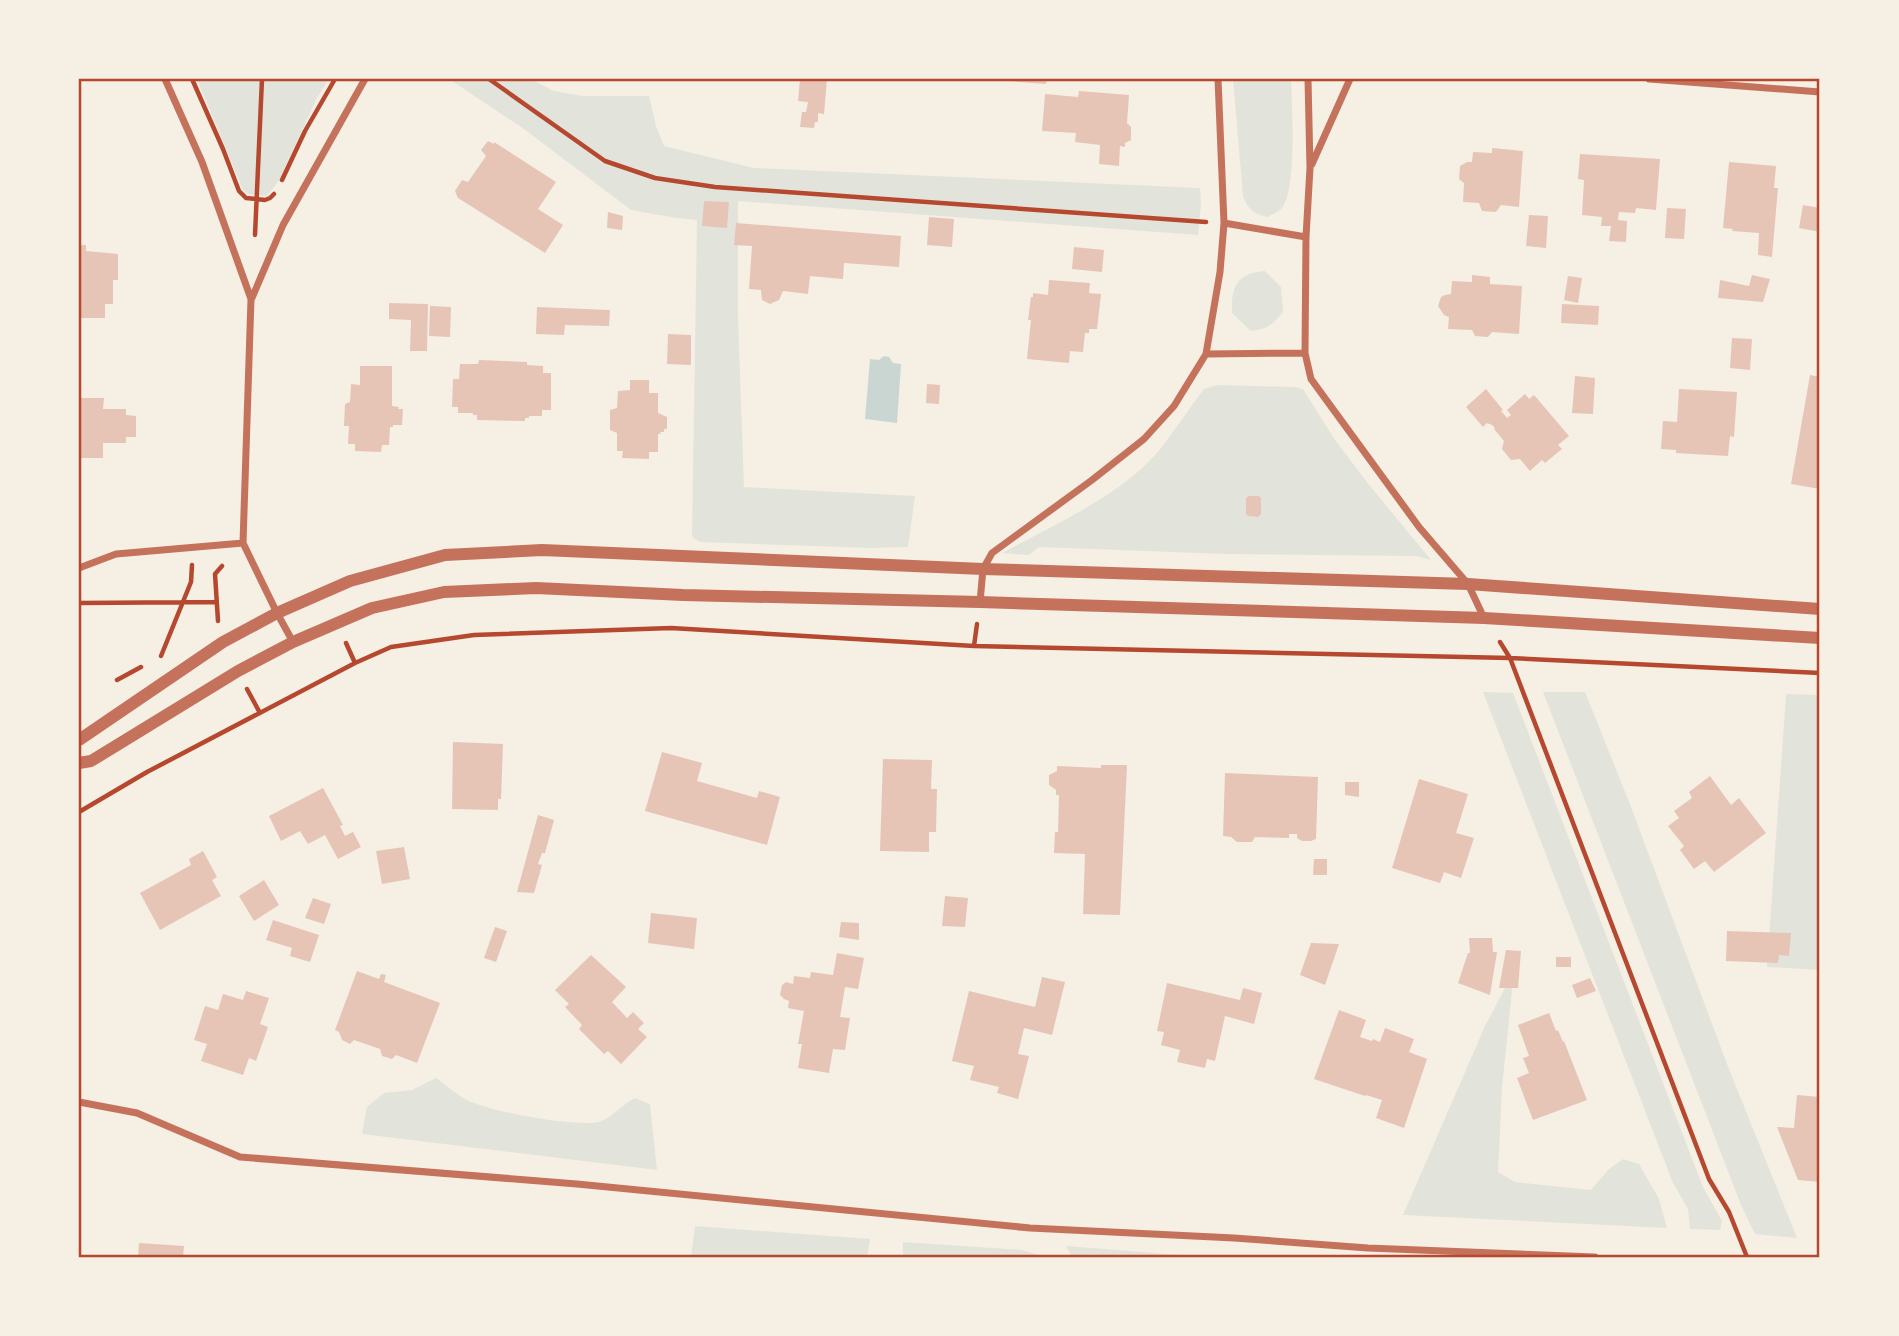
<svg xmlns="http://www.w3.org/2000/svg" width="1899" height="1336" viewBox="0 0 1899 1336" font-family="'Sofia Sans Condensed',sans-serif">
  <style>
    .green { fill: #e2e4dc }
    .water { fill: #c9d6d2 }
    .building { fill: #e6c5b7 }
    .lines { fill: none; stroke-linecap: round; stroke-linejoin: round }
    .path { stroke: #b5482f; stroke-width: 4.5 }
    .minor { stroke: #c5725c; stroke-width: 7 }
    .tertiary { stroke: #c5725c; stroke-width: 12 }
    .neatline { fill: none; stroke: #b5482f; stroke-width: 2.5 }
  </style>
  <rect width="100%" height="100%" fill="#f6efe4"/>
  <path class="green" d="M197,79H329L317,98L279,180L267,196L248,194L243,190Z
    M449,79H532L534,81L554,91L583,96H649L656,126L664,146L754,168L1200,188L1201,204L1198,235L738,201V317L744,487L915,496L908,547L870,548L700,542L692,537L697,220L676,218L631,210L524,129Z
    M1233,79H1291C1292,106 1297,189 1282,208C1279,212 1272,214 1268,217C1253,214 1248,209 1243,196Z
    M1265,271L1281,287L1283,312C1273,324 1267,330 1251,331L1232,313C1231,286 1237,273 1265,271Z
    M1217,385L1295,387L1303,389L1335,440L1370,486L1431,560L1416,556L1225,554L1039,547L1029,555L1002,553C1052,526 1119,496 1156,454C1173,433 1188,410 1204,389Z
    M1483,692L1513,693L1703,1187L1722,1221L1720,1230L1690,1229L1688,1209L1673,1183Z
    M1543,692H1585L1631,807L1727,1064L1797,1238L1755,1234L1741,1205Z
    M1786,694L1820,695V970L1767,967Z
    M1514,971L1502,1088L1498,1172L1515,1182L1591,1190L1608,1170L1623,1159L1639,1164L1659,1199L1667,1228L1403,1215L1485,1026Z
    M436,1078C446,1085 456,1094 467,1100C491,1112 573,1127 599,1122C610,1119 624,1103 635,1098L650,1104L657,1170L362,1134L367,1107L384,1093L412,1090Z
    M695,1226L870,1239L867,1257H691Z
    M903,1242L1022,1250L1045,1257H903Z
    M1066,1246L1206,1257H1072Z"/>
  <path class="water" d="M884,356L889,357L893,363L901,364L897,423L865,419L870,359L879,360Z"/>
  <path class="building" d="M800,79H827L824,114L818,113V122H815L814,128L800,127L802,112H806L808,102L798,101Z
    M1008,79H1047L1046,84L1008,81Z
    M1079,91L1129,95L1127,123L1131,127V140L1125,143V147L1120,146L1119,166L1099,164L1100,145L1075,142L1076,133L1042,131L1045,94L1078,97Z
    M488,141L494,144V142L556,182L538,209L563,225L545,253L458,198L455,191L462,180L468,182L486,156L481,150Z
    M1492,148L1523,151L1519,207L1501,205L1496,212L1482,211L1479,203L1463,202L1464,183L1459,179L1460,166L1467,162H1472L1473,152L1492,153Z
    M1580,154L1660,159L1656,210L1636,208L1635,213L1619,212L1618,220L1627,221L1626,242L1609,241L1611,226H1601L1602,217L1582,215L1584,180L1578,179Z
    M1729,162L1776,166L1774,188H1778L1772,257L1758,255L1759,233L1732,231L1733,229L1723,228Z
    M704,201L729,202L727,228L702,226Z
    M1803,205L1820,208L1819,217H1820V232L1799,228Z
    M1667,208L1686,209L1684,239L1665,238Z
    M608,212L623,216L622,230L607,228Z
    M1529,215L1548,216L1546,248L1526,246Z
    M929,217L954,219L952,247L927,245Z
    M736,223L901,236L899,267L844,263L843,279L810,276L808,294L783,291L779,300L770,304L762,300L761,290L749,289L752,246L734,245Z
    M79,245H86V251L118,254V280H113V304H105V318H79Z
    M1074,247L1104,250L1102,272L1072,269Z
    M1472,275L1490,277V284L1522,286L1519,334L1492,332L1488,337L1475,336L1472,330L1448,329L1449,317L1444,315L1438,306L1441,297L1445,295L1451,294L1452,281L1472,282Z
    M1752,275L1770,279L1763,302L1718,298L1720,280L1749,286Z
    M1568,276L1582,278L1578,303L1564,300Z
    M1049,280L1090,283L1089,293L1101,294L1097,329H1089V333H1085L1083,352L1070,351L1069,363L1027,359L1031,320H1028L1031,297H1033V293L1048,295Z
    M389,303L428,304L427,351H410L411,320L389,319Z
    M1562,304L1599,306L1598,325L1561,323Z
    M430,306L451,307L450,337L429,336Z
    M537,307L610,310L609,326L565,325L564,335L536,334Z
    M668,334L691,335V365L667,364Z
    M1732,338L1752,339L1750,370L1730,368Z
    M479,360L527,362V365L543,366V373H551V410H542V416H529V418H525V421L477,420V415H473V413H458V407H452L453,379H459L460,364H478Z
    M360,366H392V406L399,407L398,409H403L402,425H393V427H390L389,445H382L381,452L355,451V444H348L349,426H344L345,404L350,402L351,384L360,385Z
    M1810,375L1820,377V489L1791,484Z
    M1575,376L1595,378L1593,414L1572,413Z
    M630,380H649V393H658V413L667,417V429H664V432H660L661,434H658V452H649V459L622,458L623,451H617V433L610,430V410L617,408L618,391L630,390Z
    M927,384L940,385L939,404L926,403Z
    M1486,389L1503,410L1501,411L1507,418L1511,415L1507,410L1525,394L1529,399L1534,395L1569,436L1558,445L1562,449L1545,463L1542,460L1530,471L1520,459L1511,460L1502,449L1504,441L1494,429L1495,428L1492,425L1487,423L1483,427L1466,407Z
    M1679,389L1737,392L1734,437L1730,436L1728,456L1676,453V450L1661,449L1663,421L1677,422Z
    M79,398H104L103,409H126V415L136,416V437H126V443H103V458H79Z
    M1249,496H1259L1261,498V514L1258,517L1248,516L1246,514V498Z
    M453,742L503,744L501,799H498V810L452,809Z
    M662,752L702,763L697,781L757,798L759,791L780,797L767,845L645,811Z
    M883,759L932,760L931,789H937L936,832H929V852L880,851Z
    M1101,765H1127L1120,915L1083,914L1085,854L1054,853L1055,832H1058L1059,795H1056V790L1049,785V775L1057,771V766L1101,768Z
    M1225,773L1318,777L1316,839L1311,841H1302L1297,838V834H1289V838L1255,837L1252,842H1237L1231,837L1223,836Z
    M1710,776L1731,805L1739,798L1766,833L1714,872L1705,861L1694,869L1680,850L1684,846L1668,826L1679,818L1674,811L1692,798L1689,792Z
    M1419,779L1468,794L1456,833L1474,838L1461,878L1444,872L1440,883L1392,868Z
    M1345,782H1359V797L1345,795Z
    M323,788L343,825L340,826L345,836L353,832L361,847L338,859L325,835L308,844L300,831L281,841L269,816Z
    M538,815L554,820L545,853H542L538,864L542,865L534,893L517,892Z
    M404,847L410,879L382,884L376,851Z
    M203,851L217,877L212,880L221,896L160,930L140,893L191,865L189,859Z
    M1314,859H1327V875H1313Z
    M264,880L279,905L254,921L239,896Z
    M945,896L968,898L965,927L942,926Z
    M313,898L331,904L324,924L305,918Z
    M651,913L697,918L694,949L648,943Z
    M273,920L319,935L310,962L290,956L292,948L266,940Z
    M841,922L859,923V940L839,937Z
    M495,927L507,931L496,962L484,958Z
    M1727,931L1791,933L1789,956L1779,955L1778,963L1726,961Z
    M1469,938H1492L1493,952H1497L1490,995L1458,983L1468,953H1470Z
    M1311,943L1339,944L1325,985L1300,975Z
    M1506,950L1521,951L1518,988H1499Z
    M837,953L864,958L858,989L845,987L840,1017L850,1018L845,1050L833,1049L829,1073L798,1068L802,1044H798L804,1011L788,1008L789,1001L784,999L780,995L782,985L786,982L793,984L794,976L810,978L811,972L833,975Z
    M591,955L626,987L612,1002L627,1018L633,1012L644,1023L638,1029L647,1037L621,1064L608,1051L604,1054L579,1029L582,1025L565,1007L569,1004L555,990Z
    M1556,957H1571V967H1556Z
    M357,971L379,979L381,974L386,975L384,982L440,1003L417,1063L396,1055L392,1059L382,1056L380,1049L354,1040L350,1044L342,1040L339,1032L335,1030Z
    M1042,977L1065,982L1052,1035L1024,1028L1018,1054L1029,1056L1018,1099L997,1093L999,1087L970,1080L974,1066L952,1061L969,991L1035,1007Z
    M1590,978L1596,991L1577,998L1572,985Z
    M1167,983L1240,1000L1243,988L1262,993L1254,1024L1225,1016L1215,1061L1207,1059L1205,1068L1177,1062L1180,1050L1161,1045L1164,1032L1157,1031Z
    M246,991L269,998L260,1024L268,1027L256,1061L249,1058L243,1075L201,1061L207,1044L194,1040L205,1006L218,1010L223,994L243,1000Z
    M1339,1010L1366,1020L1360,1037L1372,1041L1373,1039L1380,1042L1385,1028L1414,1039L1409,1052L1427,1059L1404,1128L1376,1118L1382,1100L1366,1095V1096L1362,1095L1314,1079Z
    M1549,1013L1556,1031L1558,1030L1563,1042L1564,1041L1587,1100L1533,1120L1517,1078L1529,1073L1523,1058L1529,1056L1518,1025Z
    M1797,1095L1820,1097V1182L1798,1180L1777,1127L1794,1128Z
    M139,1243L184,1246L183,1257H138Z"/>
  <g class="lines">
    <path class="path" d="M192,79L223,149L239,191L246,198L265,200L270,198L274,194
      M489,79L605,161L655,178L715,187L1206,222
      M282,180L305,131L335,79
      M255,235L262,79
      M79,603L216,602
      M218,621L215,574L222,566
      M1500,642L1510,658L1709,1179L1729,1212L1747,1257
      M346,643L355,663
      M974,646L977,624
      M161,656L191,582L192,565
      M117,680L141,667
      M247,689L260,713
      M79,812L147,772L355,663L391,647L474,635L671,628L974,646L1510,658L1820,673"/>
    <path class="minor" d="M165,79L202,162L251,299L243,543L277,613L293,642
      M1308,79L1310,168L1306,237L1305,353L1311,379L1419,527L1468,584L1484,618
      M1649,79L1820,92
      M1312,164L1350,79
      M1224,223L1306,237
      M252,298L283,225L365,79
      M1206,354L1305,353
      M79,568L116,554L243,543
      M980,602L983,569L992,553L1092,480L1144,439L1174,406L1206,354L1220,272L1224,223L1218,79
      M79,1102L137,1113L240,1157L577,1184L1030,1228L1234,1238L1368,1248L1595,1257"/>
    <path class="tertiary" d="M79,740L223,642L277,613L350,581L445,555L542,550L983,569L1468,584L1820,609
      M79,763L91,761L238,671L293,642L372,608L444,592L536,588L683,595L980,602L1484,618L1820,638"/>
  </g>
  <rect width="1899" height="1336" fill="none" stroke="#f6efe4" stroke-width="161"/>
  <rect x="80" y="80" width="1738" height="1176" class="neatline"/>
</svg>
